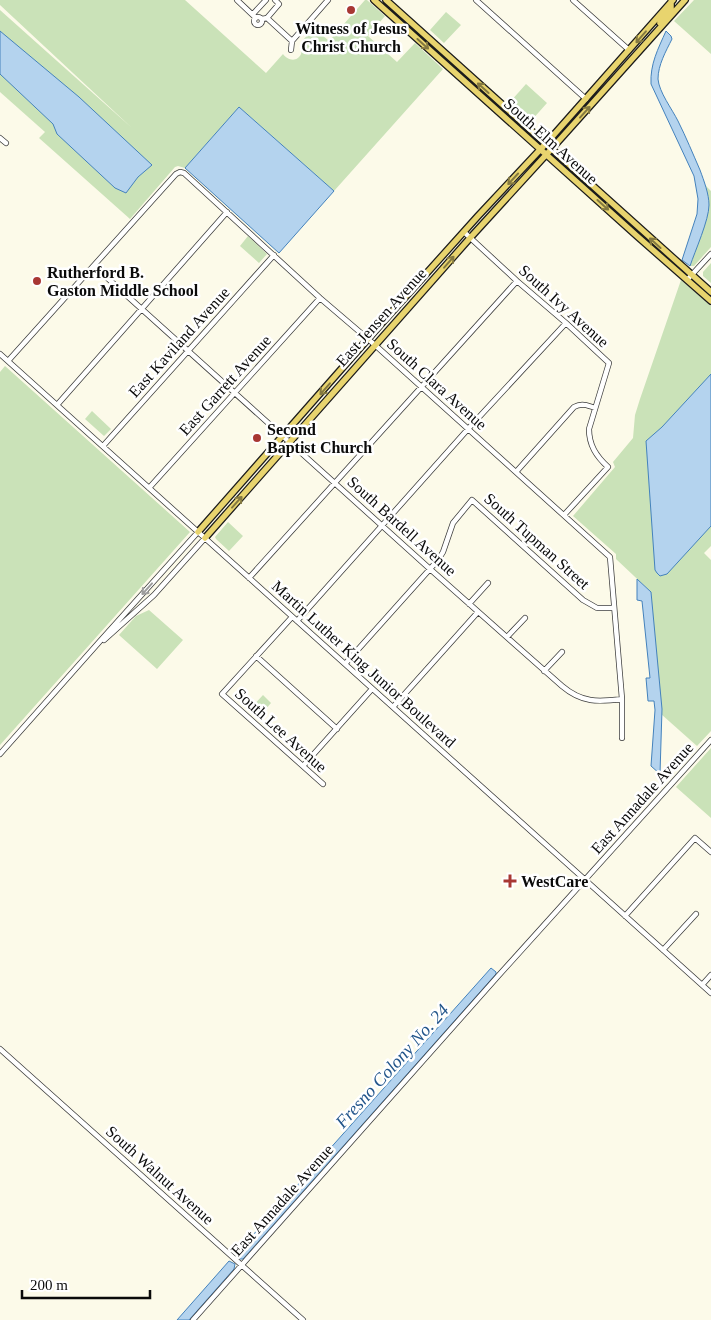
<svg xmlns="http://www.w3.org/2000/svg" width="711" height="1320" viewBox="0 0 711 1320" font-family="'Times New Roman',serif">
  <style>
    .green { fill: #cae2b8 }
    .water { fill: #b4d3ee; stroke: #4482bc }
    .lines { fill: none; stroke-linecap: round; stroke-linejoin: round }
    .minor-casing { stroke: #3d3d3d; stroke-width: 6 }
    .major-casing { stroke: #1b1b1b; stroke-width: 8 }
    .minor { stroke: #fff; stroke-width: 4.5 }
    .major { stroke: #e8d46e; stroke-width: 5.5 }
    .oneway { stroke: #847941 }
    .oneway2 { stroke: #9d9d9d }
    .poi-dot { fill: #a83733; stroke: #fff; stroke-width: 2 }
    .labels { text-anchor: middle; dominant-baseline: central; stroke-width: 5; stroke-linejoin: round; paint-order: stroke }
    .poi-label { font-size: 16px; font-weight: bold; fill: #0a0a0a; stroke: #fff; text-anchor: start }
    .street-label { font-size: 16px; fill: #0a0a0a; stroke: #fff }
    .water-label { font-size: 18px; font-style: italic; fill: #23568b; stroke: #fff }
  </style>
  <rect width="100%" height="100%" fill="#fcfae9"/>
  <path class="green" d="M0,0H185L266,73L283,54C287,60 297,63 301,54C302,50 300,46 302,42C305,37 310,32 314,28L329,41L365,0H367L385,16L368,36L397,62L415,43L443,69L334,191L239,107L185,168L178,166L175,167L130,219L39,138L45,132L0,92V10L132,128L0,5Z
    M694,0H711V54L674,21Z
    M446,12L461,25L444,43L430,30Z
    M526,84L547,103L531,121L510,102Z
    M705,185L711,191V247L694,266H690L707,217L709,203Z
    M248,236L267,254L259,263L240,246Z
    M711,263V283L703,276V272Z
    M681,280L711,306V546L704,553L711,560V731L697,746L661,714L651,592L616,559V554L573,516L615,467L613,462L633,438L635,415L640,399Z
    M5,366L190,532L0,745V372Z
    M92,411L111,429L104,436L85,419Z
    M228,522L243,536L229,551L216,539L215,537Z
    M149,610L183,640L157,669L119,635L136,616Z
    M263,695L271,703L259,717L250,709Z
    M711,748V818L676,787Z"/>
  <path class="water" d="M0,31L79,97L152,165L138,177L126,193L115,188L57,134L53,124L0,74Z
    M666,31L671,36L672,39C666,51 658,65 658,79C659,92 672,109 678,121C686,137 693,154 700,170C704,181 709,194 709,205C709,220 695,251 690,266L682,260L697,214L698,199L694,176L651,84C650,64 658,49 666,31Z
    M239,107L334,191L279,253L185,168Z
    M711,374V526L667,574L660,576L657,573L655,570L646,441L662,427Z
    M637,579L651,592L662,709L660,774L651,766L655,710L654,701H648L646,678H650L642,601L637,600Z
    M491,968L496,972V974L243,1259H240L236,1254Z
    M229,1261L235,1264L234,1269L189,1320H177Z"/>
  <g class="lines">
    <defs>
      <path id="minor" d="M237,0L256,18
        M476,0L586,99
        M573,0L629,50
        M253,14L266,0
        M254 21a4 4 0 1 1 8 0a4 4 0 1 1-8 0Z
        M267,18L279,4L275,0
        M262,19L267,18L292,41
        M291,50L292,41L328,0
        M0,138L6,143
        M464,232L517,281L566,323L609,363L589,429C589,445 596,456 608,467L564,515
        M94,266L430,569L562,686C582,703 598,702 622,699
        M687,280L711,254
        M0,354L711,993
        M8,361L176,174L180,172L184,173L320,298L375,345L610,557L622,699V738
        M57,405L227,212
        M103,446L274,255
        M516,472L574,407C581,403 587,405 595,408
        M149,488L320,298
        M249,578L517,281
        M469,604L488,583
        M292,617L222,694L323,784
        M297,621L468,429L566,323
        M507,637L525,618
        M104,640L154,595L205,538
        M256,656L337,729
        M345,664L438,560L443,552L453,523L472,500L583,600L597,608H614
        M544,671L562,652
        M393,707L478,612
        M0,754L101,640L198,532
        M303,766L372,689
        M625,916L695,838L711,852
        M663,950L696,914
        M702,985L711,975
        M0,1049L303,1320
        M193,1320L499,975L711,740"/>
      <path id="major" d="M374,0L637,236L711,301
        M386,0L711,292
        M660,23L671,8V2
        M198,532L381,324L478,216L551,138L673,0
        M205,538L470,238L555,145L685,0"/>
    </defs>
    <use href="#minor" class="minor-casing"/>
    <use href="#major" class="major-casing"/>
    <use href="#minor" class="minor"/>
    <use href="#major" class="major"/>
  </g>
  <defs><path id="oneway-shaft" d="M-6 0H5M1.5-3L5.5 0L1.5 3" fill="none" stroke-width="1.6" stroke-linecap="round" stroke-linejoin="round" transform="scale(1.25)"/></defs>
  <g class="oneway">
    <use href="#oneway-shaft" transform="translate(641 37) rotate(131)"/>
    <use href="#oneway-shaft" transform="translate(423 44) rotate(42)"/>
    <use href="#oneway-shaft" transform="translate(483 88) rotate(-138)"/>
    <use href="#oneway-shaft" transform="translate(585 112) rotate(-48)"/>
    <use href="#oneway-shaft" transform="translate(513 179) rotate(133)"/>
    <use href="#oneway-shaft" transform="translate(603 205) rotate(42)"/>
    <use href="#oneway-shaft" transform="translate(655 243) rotate(-138)"/>
    <use href="#oneway-shaft" transform="translate(449 262) rotate(-49)"/>
    <use href="#oneway-shaft" transform="translate(325 389) rotate(131)"/>
    <use href="#oneway-shaft" transform="translate(237 502) rotate(-48)"/>
  </g>
  <use class="oneway2" href="#oneway-shaft" transform="translate(147 589) rotate(132)"/>
  <g class="poi-dot">
    <circle cx="351" cy="10" r="5"/>
    <circle cx="37" cy="281" r="5"/>
    <circle cx="257" cy="438" r="5"/>
    <path d="M507.5 873.5h5v5h5v5h-5v5h-5v-5h-5v-5h5z"/>
  </g>
  <g class="labels">
    <g class="poi-label">
      <text x="351" y="28" text-anchor="middle">Witness of Jesus<tspan x="351" dy="18">Christ Church</tspan></text>
      <text x="47" y="272">Rutherford B.<tspan x="47" dy="18">Gaston Middle School</tspan></text>
      <text x="267" y="429">Second<tspan x="267" dy="18">Baptist Church</tspan></text>
      <text x="521" y="881">WestCare</text>
    </g>
    <g class="street-label">
      <text transform="translate(551 141) rotate(42)">South Elm Avenue</text>
      <text transform="translate(564 306) rotate(42)">South Ivy Avenue</text>
      <text transform="translate(381 317) rotate(-48)">East Jensen Avenue</text>
      <text transform="translate(179 342) rotate(-48)">East Kaviland Avenue</text>
      <text transform="translate(437 384) rotate(42)">South Clara Avenue</text>
      <text transform="translate(225 385) rotate(-48)">East Garrett Avenue</text>
      <text transform="translate(402 526) rotate(42)">South Bardell Avenue</text>
      <text transform="translate(537 541) rotate(42)">South Tupman Street</text>
      <text transform="translate(364 664) rotate(42)">Martin Luther King Junior Boulevard</text>
      <text transform="translate(281 730) rotate(42)">South Lee Avenue</text>
      <text transform="translate(642 798) rotate(-48)">East Annadale Avenue</text>
      <text transform="translate(160 1175) rotate(42)">South Walnut Avenue</text>
      <text transform="translate(282 1200) rotate(-48)">East Annadale Avenue</text>
    </g>
    <g class="water-label">
      <text transform="translate(392 1066) rotate(-48)">Fresno Colony No. 24</text>
    </g>
  </g>
  <path d="M22 1290v8h128v-8" fill="none" stroke="#0a0a0a" stroke-width="2.5"/>
  <text x="30" y="1290" font-size="15" fill="#0a0a0a" stroke="#ffffff" stroke-width="4" paint-order="stroke">200 m</text>
</svg>
